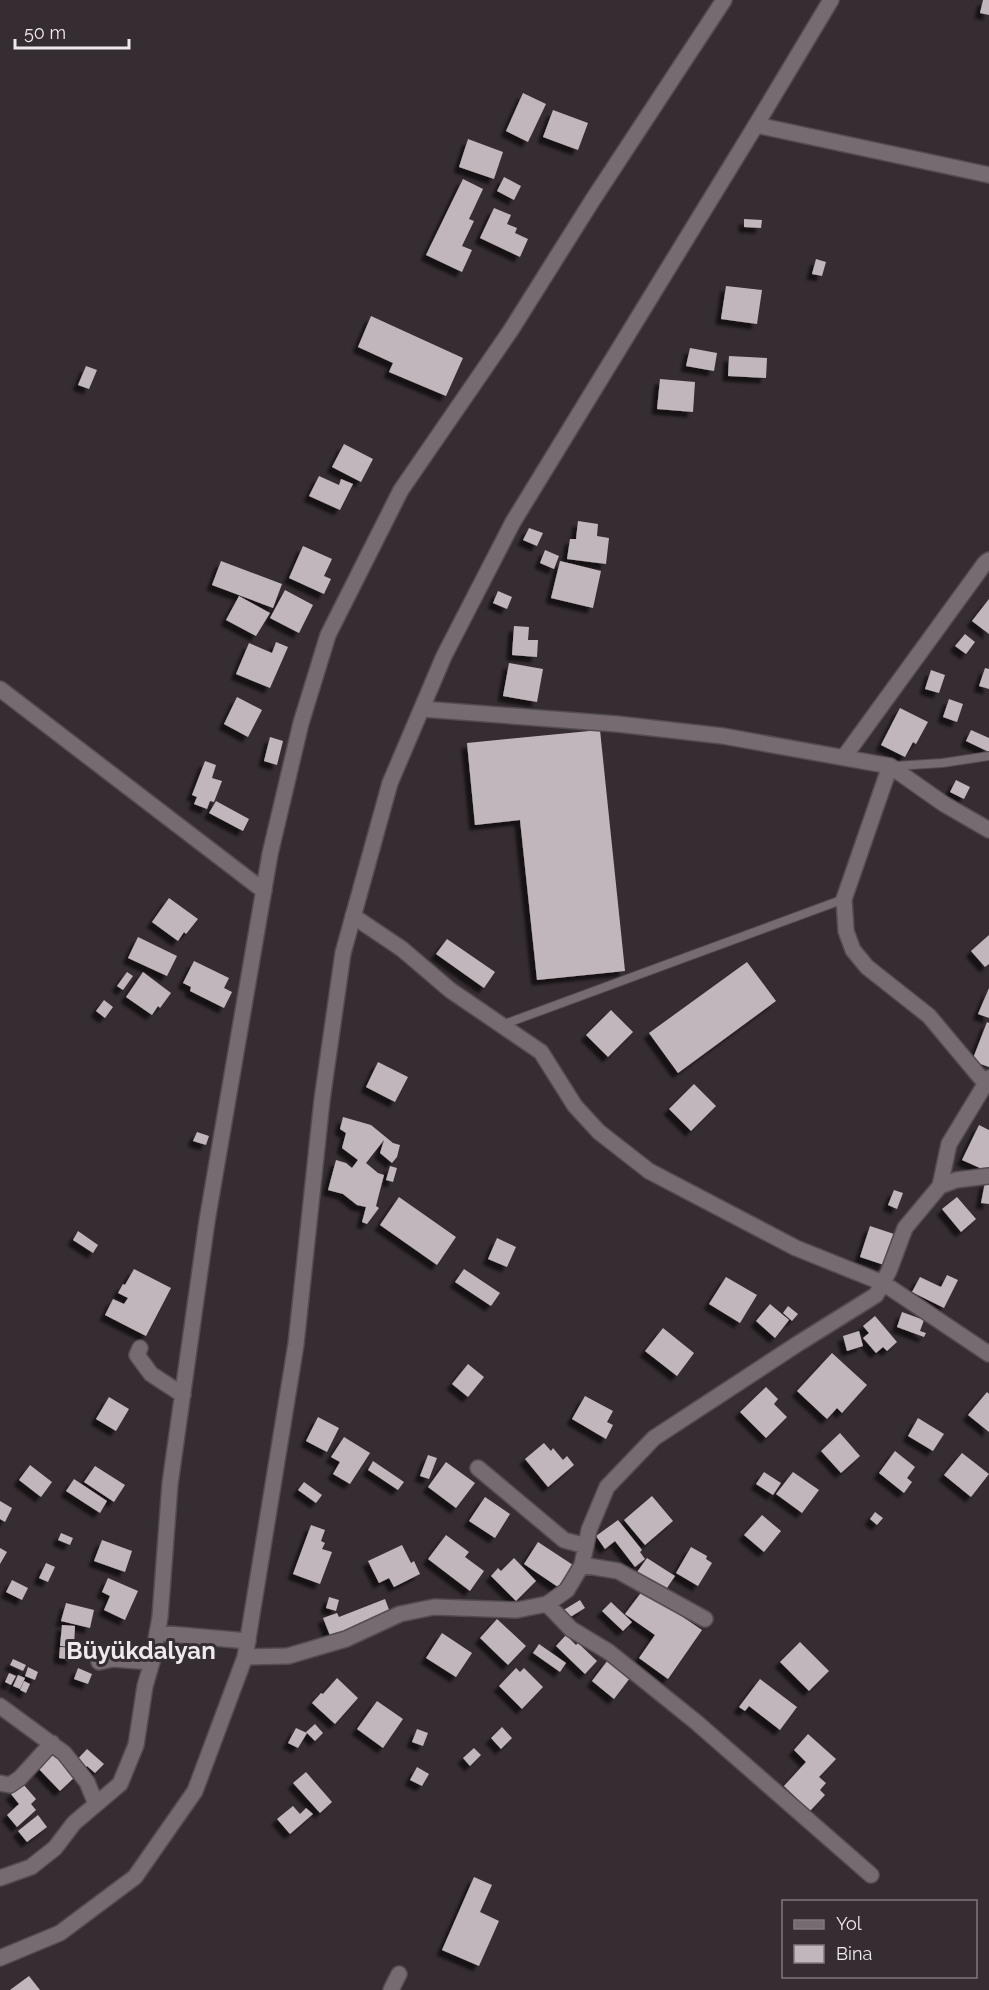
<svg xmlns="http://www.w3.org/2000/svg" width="989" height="1990" viewBox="0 0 989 1990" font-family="Raleway,sans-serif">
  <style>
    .building { fill: #c1b6bc; filter: url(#shadow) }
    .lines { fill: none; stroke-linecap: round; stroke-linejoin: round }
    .service-casing { stroke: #534c51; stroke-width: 10 }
    .minor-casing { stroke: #534c51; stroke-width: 18 }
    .tertiary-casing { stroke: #534c51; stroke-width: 18 }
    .service { stroke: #756b71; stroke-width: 8 }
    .minor { stroke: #756b71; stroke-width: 15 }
    .tertiary { stroke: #756b71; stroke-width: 15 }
    .labels { text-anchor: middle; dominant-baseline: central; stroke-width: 6; stroke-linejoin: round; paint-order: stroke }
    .district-label { font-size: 24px; font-weight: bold; fill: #eee9ec; stroke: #362d32 }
  </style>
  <defs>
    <filter id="shadow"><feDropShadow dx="-5.5" dy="5.5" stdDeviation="1.5" flood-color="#0009"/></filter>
  </defs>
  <rect width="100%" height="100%" fill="#362d32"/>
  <path class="building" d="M983,0H989V15L980,13Z
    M523,93L546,104L528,142L506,131Z
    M553,110L588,123L578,150L543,137Z
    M468,139L503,152L494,179L459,167Z
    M504,177L521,186L514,200L497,191Z
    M463,179L483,189L469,219L474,221L462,246L472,250L462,272L426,255Z
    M494,208L511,215L507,224L517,228L515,233L528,239L520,257L480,238Z
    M744,219L762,220L761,228L744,227Z
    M816,259L826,262L822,276L812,274Z
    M726,286L762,290L757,324L721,319Z
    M371,316L463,358L446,396L389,372L393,363L358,347Z
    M690,348L717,353L714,371L686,366Z
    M729,356L767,358L766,378L728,376Z
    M86,366L97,370L89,389L78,385Z
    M660,379L695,382L693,412L657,409Z
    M344,444L373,459L361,482L332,467Z
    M319,476L339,485L341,479L353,484L340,510L309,496Z
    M578,521L598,524L597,536L609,538L606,564L567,559L570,539H576Z
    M529,528L543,533L537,546L523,540Z
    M303,546L332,559L324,576L331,579L324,594L289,578Z
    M545,550L559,556L554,569L540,563Z
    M221,561L282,584L273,608L212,585Z
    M560,561L601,571L593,608L551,598Z
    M285,590L313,605L299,633L270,618Z
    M498,591L512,597L507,609L493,603Z
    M239,596L270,613L256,636L226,620Z
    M989,599V634L972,621Z
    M514,626L529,627L528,640H538L537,657L512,655Z
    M965,634L975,642L966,654L955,646Z
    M276,642L288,647L270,688L236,674L249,643L272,653Z
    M509,663L543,669L537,702L503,696Z
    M985,668L989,669V689L979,686Z
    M931,670L945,675L939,693L925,689Z
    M237,697L262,710L248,737L224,724Z
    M949,699L963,704L957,722L943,717Z
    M900,708L928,722L916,744L913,742L905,757L881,745Z
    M600,730L625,971L537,980L520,820L475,825L467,743Z
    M971,730L989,738V752L966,741Z
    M270,737L283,741L277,765L264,761Z
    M205,761L216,765L212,778L222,781L214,802L210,801L207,809L194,804L197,797L192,795Z
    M956,780L970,787L964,799L950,792Z
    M216,801L249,819L243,831L209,813Z
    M169,898L198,919L186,934L184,932L178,941L152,922Z
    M989,935V964L985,967L971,951Z
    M138,937L177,956L167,976L128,958Z
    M447,939L495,972L484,988L436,954Z
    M194,961L229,978L224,988L232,992L224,1008L190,991L191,987L183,983Z
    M747,962L776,1001L678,1073L649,1033Z
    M127,972L133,976L123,990L117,986Z
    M143,972L171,993L160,1008L158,1006L152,1015L126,997Z
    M989,988V1018L978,1014Z
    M104,1000L113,1007L105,1018L96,1011Z
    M611,1010L633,1032L608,1057L586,1035Z
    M987,1022L989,1023V1067L972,1061Z
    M378,1062L408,1077L395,1102L366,1087Z
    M694,1084L716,1106L691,1131L669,1109Z
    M343,1117L371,1125L393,1143L400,1145L397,1157L392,1163L380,1153L384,1140L366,1163L378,1173L384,1175L376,1206L379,1208L367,1224L362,1222L366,1207L357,1205L343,1194L328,1190L336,1160L346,1163L352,1168L358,1160L342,1148L346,1133L340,1129Z
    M979,1125L989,1130V1172L962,1160Z
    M197,1132L209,1136L206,1145L193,1141Z
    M390,1166L397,1168L393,1182L386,1180Z
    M985,1182H989V1204L981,1203Z
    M894,1190L903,1193L897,1209L888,1205Z
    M399,1197L456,1237L437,1265L380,1225Z
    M957,1197L976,1219L961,1232L942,1209Z
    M870,1226L894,1234L884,1265L860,1257Z
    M78,1231L98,1245L93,1253L73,1240Z
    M497,1238L516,1247L507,1267L488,1259Z
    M134,1269L171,1288L146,1336L105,1315L113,1299L124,1304L128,1298L118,1293L123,1284L125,1285Z
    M464,1269L500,1293L491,1306L455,1282Z
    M947,1275L958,1280L944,1308L912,1292L920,1277L941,1287Z
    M726,1277L757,1295L740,1323L709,1304Z
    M770,1304L789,1320L775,1338L756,1321Z
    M788,1306L798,1314L792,1321L783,1313Z
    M902,1312L924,1320L920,1331L926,1333L924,1337L897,1327Z
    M875,1316L897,1342L887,1351L883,1347L876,1353L863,1338L869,1333L863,1326Z
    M663,1328L694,1353L677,1376L645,1351Z
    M859,1331L863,1346L847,1351L843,1336Z
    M832,1353L867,1385L842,1413L837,1408L827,1419L797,1391Z
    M468,1364L484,1377L468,1397L452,1384Z
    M766,1387L778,1399L774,1404L787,1417L766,1438L740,1412Z
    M987,1392L989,1394V1432L968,1415Z
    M585,1396L613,1411L607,1422L613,1425L606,1439L572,1419Z
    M109,1397L129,1409L116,1431L96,1419Z
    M318,1417L339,1428L327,1452L306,1441Z
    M918,1418L944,1434L933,1451L908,1436Z
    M840,1433L860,1456L841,1473L821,1451Z
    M344,1437L370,1453L350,1484L333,1474L340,1462L331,1457Z
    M544,1443L551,1451L553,1448L563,1460L567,1456L574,1465L548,1487L525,1459Z
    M895,1451L915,1467L907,1478L912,1482L904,1493L879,1473Z
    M962,1453L989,1474L971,1497L944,1475Z
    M428,1455L437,1458L429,1479L420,1476Z
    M373,1461L404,1482L398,1490L368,1470Z
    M446,1462L475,1483L456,1508L428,1487Z
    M30,1465L52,1482L41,1497L19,1480Z
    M95,1466L125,1485L114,1502L84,1482Z
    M764,1472L781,1483L773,1495L756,1484Z
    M793,1472L819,1490L802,1513L776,1494Z
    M74,1479L107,1501L100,1513L66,1491Z
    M304,1482L322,1495L316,1503L298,1490Z
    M652,1496L673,1521L645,1545L624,1520Z
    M485,1497L510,1514L495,1538L469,1521Z
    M0,1501L12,1508L5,1522L0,1519Z
    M875,1512L883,1518L877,1525L870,1519Z
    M762,1515L781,1531L764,1552L744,1535Z
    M618,1520L642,1550L640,1552L645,1559L635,1567L615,1541L605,1549L596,1536Z
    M311,1525L325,1530L321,1541L325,1543L322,1549L332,1552L320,1584L293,1574Z
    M61,1533L73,1538L70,1545L58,1540Z
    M446,1535L469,1552L465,1557L484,1571L470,1591L428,1559Z
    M102,1540L132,1551L125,1572L94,1561Z
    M538,1542L573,1565L558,1587L524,1564Z
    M402,1545L411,1563L414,1561L420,1574L394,1587L389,1578L379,1583L368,1561Z
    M691,1547L707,1556L706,1559L712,1563L698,1586L676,1573Z
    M0,1548L7,1552L0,1564Z
    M514,1558L536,1581L516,1601L491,1576L498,1568L501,1571Z
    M647,1558L675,1576L663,1594L635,1575Z
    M46,1563L55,1567L48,1582L39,1578Z
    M108,1578L138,1591L125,1620L104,1610L110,1596L102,1592Z
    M12,1580L28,1588L22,1600L6,1592Z
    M643,1590L702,1630L668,1679L639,1658L655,1635L625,1614Z
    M329,1597L339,1600L336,1611L326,1608Z
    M385,1599L391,1615L331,1638L323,1618L337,1613L339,1617Z
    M580,1600L585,1608L567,1619L562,1611Z
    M611,1602L632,1622L623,1631L602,1611Z
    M66,1603L94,1610L90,1628L61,1621Z
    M497,1619L526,1646L508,1665L480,1638Z
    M62,1625L75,1626L74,1647L60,1646Z
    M442,1633L472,1653L456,1677L426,1658Z
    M566,1635L576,1645L578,1643L597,1661L585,1674L556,1646Z
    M800,1642L829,1671L809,1691L780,1662Z
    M539,1644L566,1663L560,1672L533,1653Z
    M60,1647L73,1648L72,1660L59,1658Z
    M13,1659L26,1665L23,1671L10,1665Z
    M608,1660L630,1678L614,1699L592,1681Z
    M28,1667L38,1672L35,1680L25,1676Z
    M78,1668L92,1674L88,1684L74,1679Z
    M516,1668L520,1672L524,1668L543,1687L522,1709L499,1686Z
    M9,1673L16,1676L11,1685L5,1682Z
    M18,1675L25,1678L20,1689L13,1686Z
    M337,1678L358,1698L335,1724L312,1703L321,1693L323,1694Z
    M760,1679L797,1707L780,1730L749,1706L745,1711L739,1707Z
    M24,1681L30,1684L26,1693L20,1690Z
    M377,1701L403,1719L383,1748L357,1729Z
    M315,1724L323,1733L315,1741L306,1732Z
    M502,1727L512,1738L501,1749L491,1738Z
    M296,1728L307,1733L298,1748L288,1743Z
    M417,1729L428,1733L423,1746L412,1742Z
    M808,1734L836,1759L819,1777L826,1783L820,1790L825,1795L810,1811L784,1786L806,1762L794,1750Z
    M474,1748L481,1755L470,1766L463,1758Z
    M54,1749L78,1774L60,1791L37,1767Z
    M87,1749L104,1764L95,1773L87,1766L84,1769L75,1762Z
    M417,1767L429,1774L422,1786L410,1780Z
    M306,1772L332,1802L320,1813L293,1783Z
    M23,1784L36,1799L31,1804L36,1810L17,1827L7,1815L19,1804L11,1794Z
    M293,1806L300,1814L306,1808L313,1814L290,1834L277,1819Z
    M38,1815L47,1827L27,1842L18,1831Z
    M474,1877L492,1885L480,1912L499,1921L479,1966L442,1950Z
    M29,1976L40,1990H10Z"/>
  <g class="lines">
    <defs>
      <path id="service" d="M895,766L942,763L989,756
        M502,1025L844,899"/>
      <path id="minor" d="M756,125L989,175
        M0,689L264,891
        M422,709L617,724L723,736L890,766L944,804L989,830
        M844,757L985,563L989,560
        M890,766L844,899L846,931L853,950L867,967L929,1016L985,1083
        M353,916L402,949L450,990L541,1052L575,1106L599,1132L649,1171L796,1248L883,1283L989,1354
        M940,1186L949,1144L989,1078
        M140,1348L137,1355L151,1374L183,1395
        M478,1468L564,1540L586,1546
        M582,1565L618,1571L705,1619
        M547,1604L571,1629L609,1652L696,1722L871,1875
        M157,1633L248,1641
        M245,1657L288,1656L346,1639L400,1614L434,1607L517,1610L547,1604L567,1590L582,1565L589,1530L607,1487L654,1438L799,1343L876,1295L889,1271L905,1228L940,1186L956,1180L989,1176
        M99,1662L113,1659L152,1662
        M0,1706L64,1753L87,1782L96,1804
        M0,1783L10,1785L20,1778L52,1743
        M0,1878L31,1867L55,1848L74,1823L120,1784L136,1745L145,1686L152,1662L160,1617L170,1484L207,1221L270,854L301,723L328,635L401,490L511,330L592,201L724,0
        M391,1990L399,1974"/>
      <path id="tertiary" d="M0,1958L60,1933L135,1877L195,1791L245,1657L296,1344L322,1100L343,953L390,783L444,656L513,522L756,125L831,0"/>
    </defs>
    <use href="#service" class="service-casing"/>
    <use href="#minor" class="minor-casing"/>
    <use href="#tertiary" class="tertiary-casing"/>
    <use href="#service" class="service"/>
    <use href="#minor" class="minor"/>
    <use href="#tertiary" class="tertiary"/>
  </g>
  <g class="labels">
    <g class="district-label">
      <text x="141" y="1650">Büyükdalyan</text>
    </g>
  </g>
  <rect x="782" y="1900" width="195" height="78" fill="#362d32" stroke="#80787c" stroke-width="1.5"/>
  <rect x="794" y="1920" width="30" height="9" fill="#756b71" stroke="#80787c" stroke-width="1.5"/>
  <text x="836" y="1930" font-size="18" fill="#eee9ec">Yol</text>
  <rect x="794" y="1945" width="30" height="18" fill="#c1b6bc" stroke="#80787c" stroke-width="1.5"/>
  <text x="836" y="1960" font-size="18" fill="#eee9ec">Bina</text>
  <path d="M15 39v9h114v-9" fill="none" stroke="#eee9ec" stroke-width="3"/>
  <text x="24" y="39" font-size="18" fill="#eee9ec" stroke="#362d32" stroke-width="4.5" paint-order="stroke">50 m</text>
</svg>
